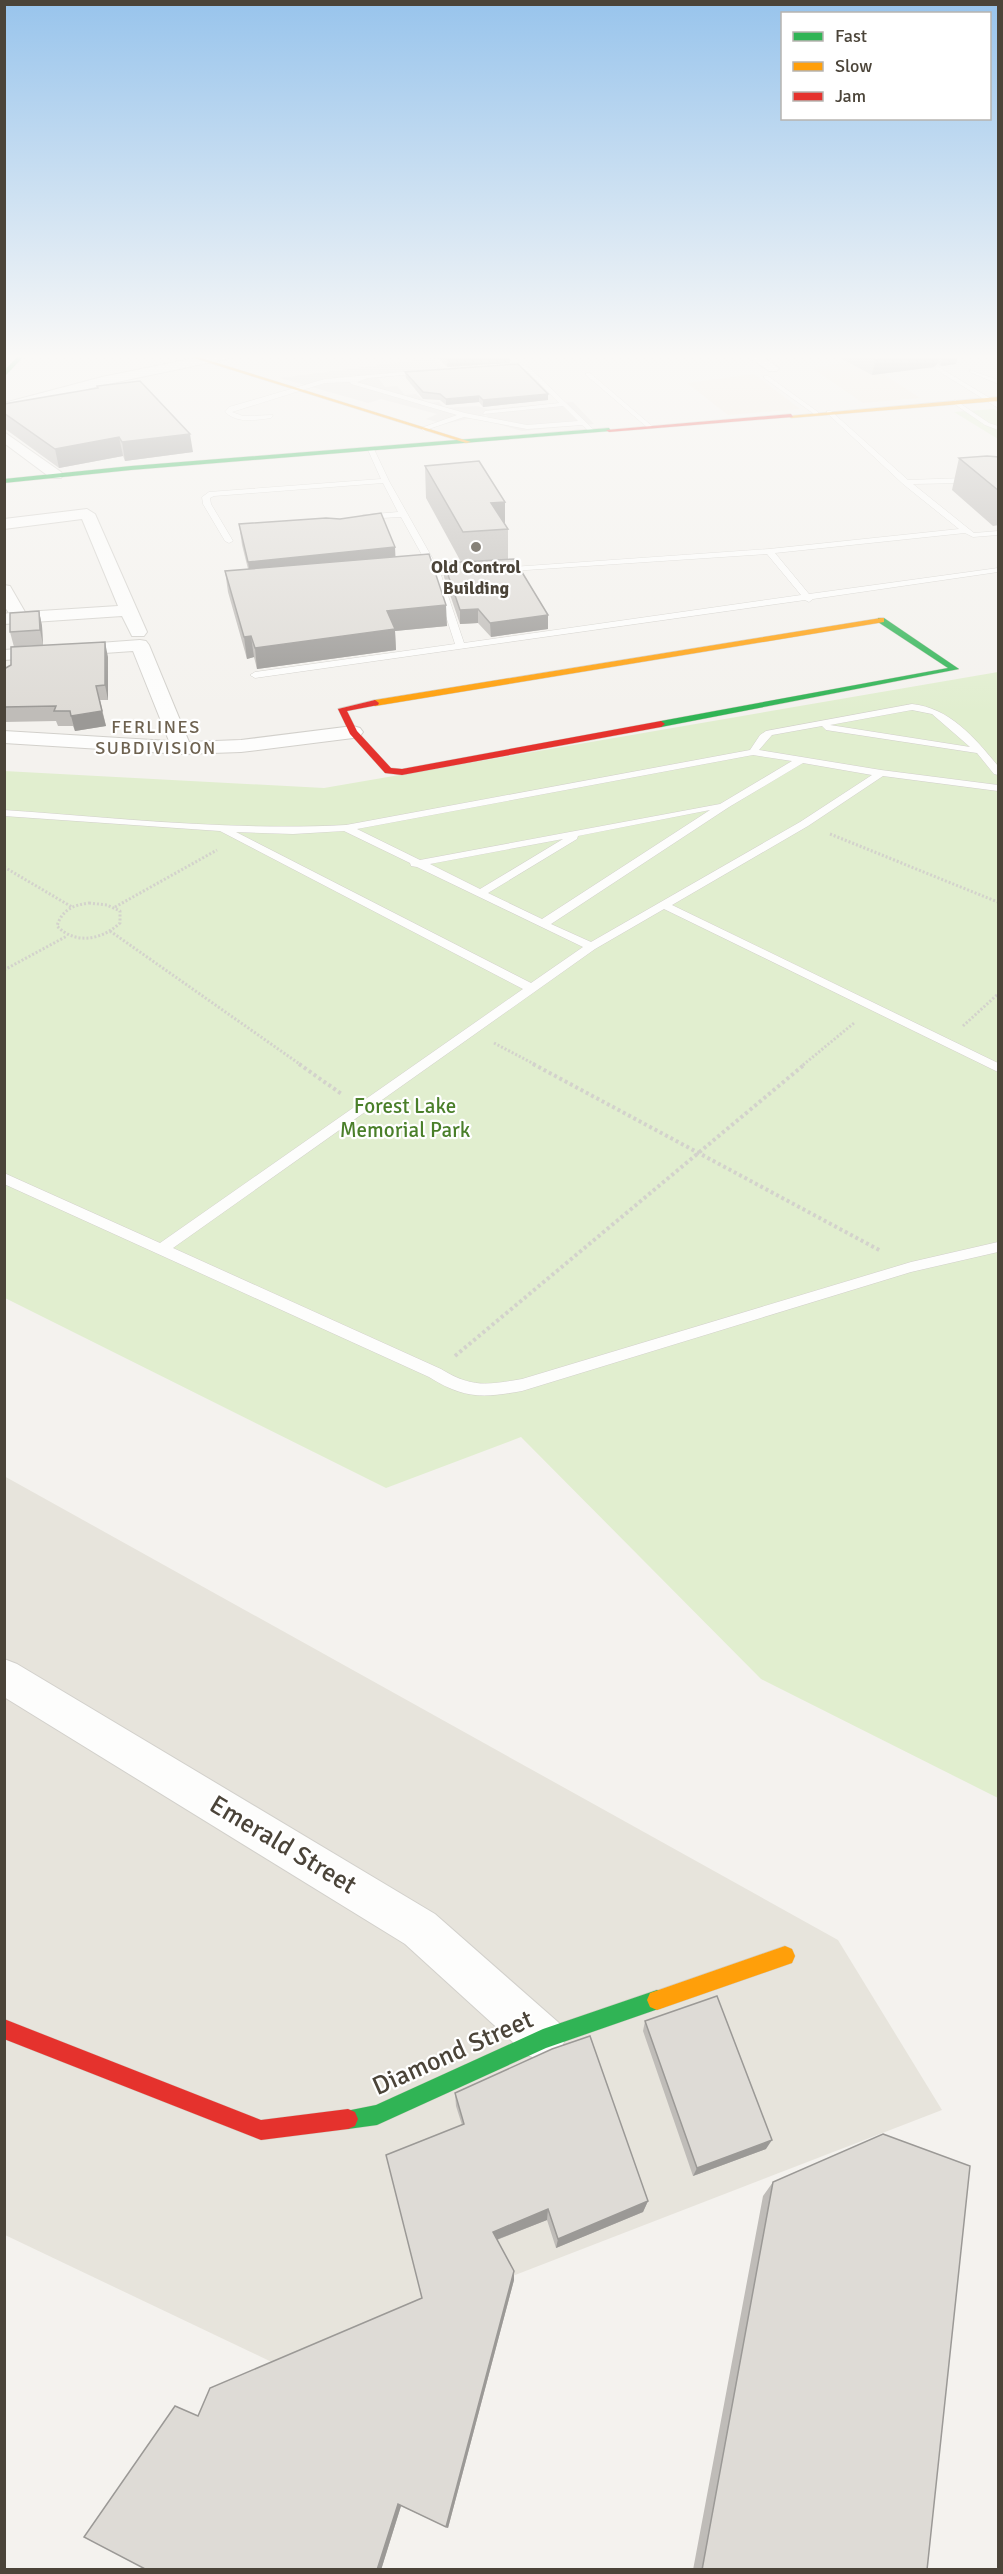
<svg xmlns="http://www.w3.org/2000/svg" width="1003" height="2574" viewBox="0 0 1003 2574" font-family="Signika,sans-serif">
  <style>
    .residential { fill: #e7e4dc }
    .commercial { fill: #f3ebdf }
    .green { fill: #e1eecf }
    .parking { fill: #e6e3df }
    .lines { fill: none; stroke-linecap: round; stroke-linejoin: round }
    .lane-casing { stroke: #d2d0cb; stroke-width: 1 }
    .street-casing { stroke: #d2d0cb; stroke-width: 2 }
    .fast-casing { stroke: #d3cfc5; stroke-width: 1 }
    .slow-casing { stroke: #d3cfc5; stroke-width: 1 }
    .jam-casing { stroke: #d3cfc5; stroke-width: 1 }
    .path-far1 { stroke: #d3d2cc; stroke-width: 3; stroke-dasharray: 2 2; stroke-linecap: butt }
    .path { stroke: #d3d2cc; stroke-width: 4; stroke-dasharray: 3 3; stroke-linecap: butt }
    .lane { fill: #fdfdfc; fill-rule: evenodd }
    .street { fill: #fdfdfc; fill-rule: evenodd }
    .fast { fill: #30b455; fill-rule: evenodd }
    .slow { fill: #ff9f0a; fill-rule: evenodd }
    .jam { fill: #e5322d; fill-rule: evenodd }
    .wall { fill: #bfbcb8 }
    .shaded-wall { fill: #9b9996 }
    .building { fill: #dedbd6; stroke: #9b9996; stroke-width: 1.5 }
    .poi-dot { fill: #868178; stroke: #fff; stroke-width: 2 }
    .labels { text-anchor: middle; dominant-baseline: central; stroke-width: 4.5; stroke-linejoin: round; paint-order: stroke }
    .far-poi-label { font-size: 18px; font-weight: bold; fill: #4b4439; stroke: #fff }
    .far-neighbourhood-label { font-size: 18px; letter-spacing: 1.5px; fill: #6e6250; stroke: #fff }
    .park-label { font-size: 21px; fill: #4a7f2a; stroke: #fff }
    .near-street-label { font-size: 26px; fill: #4b4439; stroke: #fff }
  </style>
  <rect width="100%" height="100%" fill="#f4f2ee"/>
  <path class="residential" d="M4,1476L838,1940L942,2110L280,2366L5,2235Z"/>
  <path class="commercial" d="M862,360L920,398L863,403L812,368Z
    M754,374L800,409L728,415L687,383Z"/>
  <path class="green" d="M994,409L998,412V439L954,412Z
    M998,672V1798L761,1679L521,1437L386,1488L5,1298L4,771L324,788Z"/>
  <path class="parking" d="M434,358L445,371L378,378L385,387L397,386L405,395L416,394L427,403L439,402L445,408L477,406L488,409L573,402L594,424L522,431L494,423L486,415L444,424L426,419L437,414L381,399L368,403L280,378Z"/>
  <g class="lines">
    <defs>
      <path id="lane" d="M518,363L531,369L594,430V432H590L582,425L527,429L464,417L423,431L421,428L457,415L351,384L350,382L325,383L232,412L243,416L273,415L271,418C255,420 238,424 225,412L229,407L325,379L424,370L426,373L368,378L357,382L465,413L527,425L578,421L563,406L483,414L485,411L559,403L527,371L517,367L496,366Z
        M937,366L998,403V408L935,369Z
        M970,370L998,380V384L970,372Z
        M586,373H590L652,426V428H648L586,375Z
        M764,376H768L818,412V414H814L764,378Z
        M955,400L989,423L998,426V430L985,425L953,403Z
        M827,411H831L908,480L965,478L998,485V489L965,483L913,484L969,529L974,533L998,531V535L973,537L965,533L775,553L809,594L998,568V572L813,599L809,602L805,600L255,678L250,675L255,672L455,644L432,573L401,517L363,519L359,517L363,515L398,512L383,483L214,496L210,498L211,504L233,541L229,543L225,541L203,504L202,497L209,492L381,479L368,450L374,449L389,481L439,570H463L467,572L463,574L441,575L464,643L801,595L767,554L496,572V568H499L769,549L959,529L903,484L827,413Z
        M912,704C950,708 975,738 998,766V775L994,774L977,753L826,730L822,726L772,735L759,750L881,770L998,785V791L883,776L808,826L672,905L998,1063V1072L664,909L595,949L173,1248L441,1369C472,1388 487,1385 522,1379L911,1262L998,1242V1252L911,1272L522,1391C483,1398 464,1399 429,1377L4,1184V1173L160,1243L523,989L220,831L4,816V810C118,818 232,831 346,825L750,750L760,735L766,731ZM912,710L932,714L970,747L830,725ZM753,755L792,761L720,804L420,860L357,829ZM803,763L872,775L800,822L591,942L551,924L729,807ZM710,810L542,919L488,893L577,839L578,836ZM344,831L410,863L411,866L417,867L583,947L531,983L236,832L293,834ZM563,839L480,889L430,864Z"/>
      <path id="street" d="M220,353H242L236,357L103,385L4,411V403L102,377Z
        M743,353H757L779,368L777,371H769Z
        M4,432L61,472L63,475L61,478H51L4,443Z
        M87,509L95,514L147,632L144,636H132L122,616L4,624V614L9,613L4,606V585L10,586L25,612L118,606L82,519L4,529V519Z
        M140,640L146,641L149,645L189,742L241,740L353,726L360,728L363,732L360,736L353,738L241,752L182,754L4,743V731L169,741L133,651L4,660V650Z
        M4,1659L17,1664L435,1914L559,2023L565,2039L559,2055L543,2061L527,2055L405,1944L4,1697Z"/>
      <path id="fast" d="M21,353H27L4,377V371Z
        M609,428L611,431L131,470L4,483V479L131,466Z
        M878,618H884L959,669L661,727L657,724L661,721L948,668L878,622Z
        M657,1990L664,1993L667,2000L664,2007L546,2048L377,2125L348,2129L341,2126L338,2119L341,2112L376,2105L543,2029Z"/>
      <path id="slow" d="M178,353H185L471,442L466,443Z
        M998,397V401L791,418L788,416Z
        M881,618H884V622L375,706L371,703L375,700Z
        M785,1946L792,1949L795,1956L792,1963L657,2010L650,2007L647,2000L650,1993Z"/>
      <path id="jam" d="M791,414L793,417L609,432L606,430Z
        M375,700L379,703L378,705L347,711L357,731L391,768L402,769L661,721L665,724L661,727L402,775L385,773L350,734L338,709Z
        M4,2019L261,2120L348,2109L355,2112L358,2119L355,2126L348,2129L261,2140L4,2039Z"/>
    </defs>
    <use href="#lane" class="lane-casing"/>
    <use href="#street" class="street-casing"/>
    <use href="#fast" class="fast-casing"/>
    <use href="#slow" class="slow-casing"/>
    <use href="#jam" class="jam-casing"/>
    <path class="path-far1" d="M830,834L998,902
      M4,867L72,907
      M89,903L107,905L120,911V923C102,940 75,945 57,926C62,910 73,905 89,903Z
      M115,907L217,850
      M110,931L301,1065
      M4,970L67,936
      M963,1026L998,994
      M494,1043L536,1065
      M803,1065L854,1023"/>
    <path class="path" d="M299,1064L343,1095
      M533,1064L881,1251
      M455,1356L805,1064"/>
    <use href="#lane" class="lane"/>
    <use href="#street" class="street"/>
    <use href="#fast" class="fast"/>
    <use href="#slow" class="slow"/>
    <use href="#jam" class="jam"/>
  </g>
  <path class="wall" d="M434,353H510V363L447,367Z
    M831,353H958L956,364L941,366L937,364L934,367L872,375Z
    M405,372L548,394V400L483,407L479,402L446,405L440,400L423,399L406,378Z
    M97,386L193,452L125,461L123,456L59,468L4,428V404L97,388Z
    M999,457V525L993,526L952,490L959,458Z
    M425,466L505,524L508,529V559L548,615V629L491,637L478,623L460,624L444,577V563L461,562L426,498Z
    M239,524L396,557L447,626L395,631L396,650L257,669L254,657L247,659L228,592L225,571L248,569L242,545Z
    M39,611L42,626L43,645L23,646L108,657V700H100L106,726L75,731L73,726H58L56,721L4,722V669L11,665L14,647L10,632Z
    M645,2021L766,2149L693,2176L643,2031Z
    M455,2093L648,2201L643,2212L556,2248L547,2220L497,2240L514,2271V2280L448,2528L401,2506L381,2570H147L198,2416L422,2298L462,2125L456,2106Z
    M773,2182L927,2570H693L763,2196Z"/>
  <path class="shaded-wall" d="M447,353H510V363L447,367Z
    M929,353H939L937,364L934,367L872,375L875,360Z
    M943,353H958L956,364L941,366Z
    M548,394V400L483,407V400Z
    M479,396V402L446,405V399Z
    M190,434L193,452L125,461L122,442Z
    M119,437L123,456L59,468L55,449Z
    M505,502V530L491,503Z
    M395,547L396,568L251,583L248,562Z
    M446,605L447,626L395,631L396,650L257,669L255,648L387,611Z
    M478,609V623L460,624V610Z
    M39,611L42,626L43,645L40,630Z
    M548,615V629L491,637L490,623Z
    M251,636L254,657L247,659L244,637Z
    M105,642L108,657V700L105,685Z
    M102,711L106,726L75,731L71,716Z
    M772,2140L766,2149L693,2176L697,2168Z
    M648,2201L643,2212L556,2248L558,2239Z
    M548,2209L547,2220L493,2241V2232Z
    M514,2271V2280L448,2528L446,2527Z
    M398,2504L401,2506L381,2570H377Z"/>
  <path class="building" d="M861,353H929L875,360Z
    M518,364L548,394L483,400L479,396L446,399L440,394L423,392L405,372Z
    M140,381L190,434L122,442L119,437L55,449L4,413V404L98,388L97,386Z
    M987,456L999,457V491L959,458Z
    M479,461L505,502L491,503L508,529L463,532L425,466Z
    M381,513L395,547L248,562L239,524L326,518L340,519Z
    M429,554L446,605L387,611L395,629L255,648L251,636L244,637L225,571Z
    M514,559L548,615L490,623L478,609L460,610L444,563Z
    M39,611L40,630L10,632V613Z
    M105,642V685L96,686L102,711L71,716L70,711H54L56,706L4,707V669L11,665V647Z
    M717,1996L772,2140L697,2168L645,2021Z
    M590,2036L648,2201L558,2239L548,2209L493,2232L514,2271L446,2527L398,2504L377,2570H147L84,2537L175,2406L198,2416L210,2388L422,2298L386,2155L464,2124L455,2093L552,2049Z
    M883,2134L970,2166L927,2570H702L773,2182Z"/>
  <linearGradient id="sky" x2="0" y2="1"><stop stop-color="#98c4ec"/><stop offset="0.5" stop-color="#faf9f7"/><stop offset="1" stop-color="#faf9f7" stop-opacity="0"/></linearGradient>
  <rect width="1003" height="713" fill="url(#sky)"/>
  <circle class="poi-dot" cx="476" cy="547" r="6"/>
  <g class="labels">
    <g class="far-poi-label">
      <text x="476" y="567">Old Control<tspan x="476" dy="21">Building</tspan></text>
    </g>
    <g class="far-neighbourhood-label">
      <text x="156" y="727">FERLINES<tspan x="156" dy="21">SUBDIVISION</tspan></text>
    </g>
    <g class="park-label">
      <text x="405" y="1106">Forest Lake<tspan x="405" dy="24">Memorial Park</tspan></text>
    </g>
    <g class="near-street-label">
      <text transform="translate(283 1845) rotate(31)">Emerald Street</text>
      <text transform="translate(453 2053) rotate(-24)">Diamond Street</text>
    </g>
  </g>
  <rect width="1003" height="2574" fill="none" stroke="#4b4439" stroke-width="12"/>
  <rect x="781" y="12" width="210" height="108" fill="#ffffff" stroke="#b7b4b0" stroke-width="1.5"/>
  <rect x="793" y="32" width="30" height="9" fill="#30b455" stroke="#b7b4b0" stroke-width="1.5"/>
  <text x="835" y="42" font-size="18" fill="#4b4439">Fast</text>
  <rect x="793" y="62" width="30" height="9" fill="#ff9f0a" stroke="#b7b4b0" stroke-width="1.5"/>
  <text x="835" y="72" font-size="18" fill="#4b4439">Slow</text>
  <rect x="793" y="92" width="30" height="9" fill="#e5322d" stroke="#b7b4b0" stroke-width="1.5"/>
  <text x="835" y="102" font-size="18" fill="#4b4439">Jam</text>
</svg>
